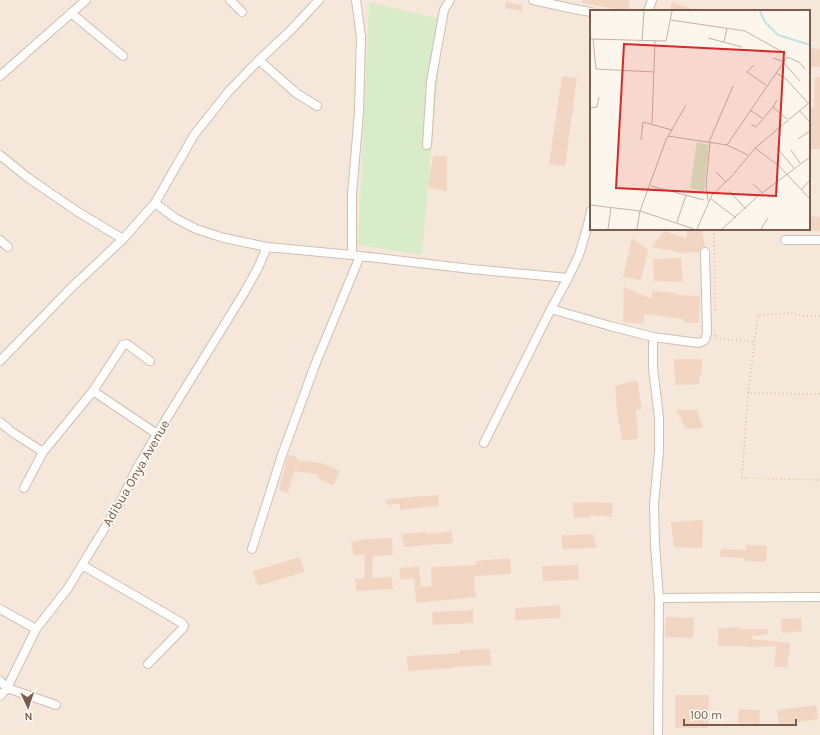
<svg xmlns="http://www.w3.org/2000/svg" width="820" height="735" viewBox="0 0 820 735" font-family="Karla,sans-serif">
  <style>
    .residential { fill: #f5e8da; fill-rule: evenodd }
    .green { fill: #d8ecc9 }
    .building { fill: #f3d5c3 }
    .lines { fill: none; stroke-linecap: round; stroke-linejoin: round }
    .minor-casing { stroke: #d1beb0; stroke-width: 10 }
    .path { stroke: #d9b8a5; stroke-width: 1.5; stroke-dasharray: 1 3; stroke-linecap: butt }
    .minor { stroke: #fff; stroke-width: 8 }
    .labels { text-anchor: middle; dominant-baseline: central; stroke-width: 3.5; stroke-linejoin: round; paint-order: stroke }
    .street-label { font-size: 13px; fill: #7a5c4d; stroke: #fffaf3 }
    .inset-river { fill: none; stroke: #bfe3e8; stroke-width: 2 }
    .inset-road { fill: none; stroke: #c5b3a7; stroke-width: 1 }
    .view { fill: #d62828; fill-opacity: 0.15; stroke: #d62828; stroke-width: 2 }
    .inset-edge { fill: none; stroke: #7a5c4d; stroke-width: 2 }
  </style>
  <rect width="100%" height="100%" fill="#fdf6ec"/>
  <path class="residential" d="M0,0H820V735H0ZM591,11H809V229H591Z"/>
  <path class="green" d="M369,2L443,20L422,255L358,245Z"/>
  <path class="building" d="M582,0H630L628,11L582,3Z
    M506,2L522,5V11L505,8Z
    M672,2L694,10V11H669Z
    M809,48L820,49V67H809Z
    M562,76L577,78L565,166L549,164Z
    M815,77H820V149H809V108H814Z
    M433,156H447V191L428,188Z
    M809,216L820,217V231L809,230Z
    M688,229H702L705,247L700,249V252L683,253L652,247L664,231L686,238Z
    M632,238L648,250L641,280L623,277Z
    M681,258L683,282L654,281L653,259Z
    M624,287L652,299V291L677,293V295L700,296L699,323H684L683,319L644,314V324L623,322Z
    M674,359H703L699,384L675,385Z
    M637,380L642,409L636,410L638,439L622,440L617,412L615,386Z
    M676,410H697L703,428L686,429Z
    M288,455L297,457V460L321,463L340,471L333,486L317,478L319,475L294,471L288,493L279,490Z
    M438,495L439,506L400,510V504L387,505L386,499Z
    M592,502L613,503L612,517L590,515L591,517L574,518L573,503Z
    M703,520L702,548L674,547L671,522Z
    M452,531L453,543L404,547L402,534L426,532V534Z
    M593,534L597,548L562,549V535Z
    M392,538L393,555L373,556L372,578L392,577L393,589L356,591L355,579L364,578L365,554L354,556L351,542L365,539Z
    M746,545L767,546L766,562L745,561V558L720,557L721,549L746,550Z
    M300,557L304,572L258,586L253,571Z
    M510,558L511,574L474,576L476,597L416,603L414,578L401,580L399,568L419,566L421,587L432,586L431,567L476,565V561Z
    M578,565L579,580L543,581L542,566Z
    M560,605L561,618L515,620V608Z
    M473,610V623L433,625L432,612Z
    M666,617L694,618L693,638L665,637Z
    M801,618L802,631L782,633L781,619Z
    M740,627V629H768V634L752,636V639L790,643L787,668L774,666L776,646L747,647V646H718V628Z
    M490,649L491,665L453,667V668L408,671L407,656L460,653V650Z
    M675,695H709L708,728H675Z
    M816,705L818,719L779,725L777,710Z
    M739,709L760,710L759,724L738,723Z"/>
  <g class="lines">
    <defs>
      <path id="minor" d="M230,0L242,12
        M533,0L574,9L591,12
        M648,11L652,0
        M71,13L123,56
        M259,60L296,93L317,106
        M0,76L86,0
        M427,145L431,82L444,10L450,0
        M0,155L27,177L78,212L123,239
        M155,203L175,218L196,229L224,238L267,247L352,255L471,269L568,278
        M0,240L8,247
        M785,240H820
        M352,255V195L359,112L361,37L356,0
        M551,309L610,326L653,337L699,343L705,340L707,333L705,252
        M653,337V368L659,418V452L654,504L655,545L659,598L658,735
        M0,361L71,288L123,239L155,203L194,135L229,91L259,60L290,31L319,0
        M93,391L157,434
        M0,422L12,432L43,452L24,488
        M484,443L551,309L568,278L579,255L587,228L591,211
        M43,452L93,391L123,345L127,344L150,361
        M252,549L282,455L315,365L360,256
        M82,565L182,623L184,626L183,628L148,664
        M659,598L820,597
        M0,609L36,629
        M0,681L7,688L56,705
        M0,696L7,688L36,629L68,588L82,565L120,503L137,468L157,434L244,293L258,268L267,247"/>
    </defs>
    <use href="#minor" class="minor-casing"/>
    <path class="path" d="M714,229L715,310
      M820,316H802L793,313L758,315L748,393L820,394
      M715,335V338L755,342
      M748,393L742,478L820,480"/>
    <use href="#minor" class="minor"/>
  </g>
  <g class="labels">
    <g class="street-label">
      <text transform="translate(136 473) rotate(-60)">Adibua Onya Avenue</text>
    </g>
  </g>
  <g transform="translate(590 10)">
    <rect width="220" height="220" fill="#fdf6ec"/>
    <path d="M107,132L119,135L114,182L100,178Z" fill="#d8ecc9"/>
    <path class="inset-river" d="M170,1L175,12L188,25L220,35"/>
    <path class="inset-road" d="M81,10L155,21L196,44M118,28L152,37M0,29L76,31L82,1M3,29L6,59L64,62M52,31L54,1M134,32L137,18M183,48L192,51L210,71M164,55L157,62L176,75M186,63L196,69L218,93M187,90L183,97L197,109M0,98L7,97L9,87M160,100L172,108M209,100L220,112M62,113L65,31M161,114L166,117L183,97M78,126L137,135L158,145M208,129L220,121M51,130L53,112L82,120M119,132L143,76M137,135L197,47L209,52L215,59M165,138L189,156L220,189M187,138L204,158M201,140L210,153M126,162L136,172M163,174L173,183M61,176L114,190M211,180L220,170M139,181L156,199M120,188L146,208M118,191L116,175L120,133M0,195L50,201L104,219M87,212L96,185M18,219L21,197M47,219L50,201L76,130L96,95M107,219L122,185L142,166L165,138L220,92M132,219L168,186L220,147M171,219L178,208"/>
    <path class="view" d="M34,34L194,42L186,186L26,178Z"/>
    <rect width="220" height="220" class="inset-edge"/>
  </g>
  <g transform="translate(28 707) rotate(177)" stroke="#fffaf3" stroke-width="3" paint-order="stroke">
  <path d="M0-3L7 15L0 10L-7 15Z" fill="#7a5c4d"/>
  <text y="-6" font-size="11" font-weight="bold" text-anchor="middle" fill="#7a5c4d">N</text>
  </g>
  <path d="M684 719v6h112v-6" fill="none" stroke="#7a5c4d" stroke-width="2"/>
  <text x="690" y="719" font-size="12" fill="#7a5c4d" stroke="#fffaf3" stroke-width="3" paint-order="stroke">100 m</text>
</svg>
